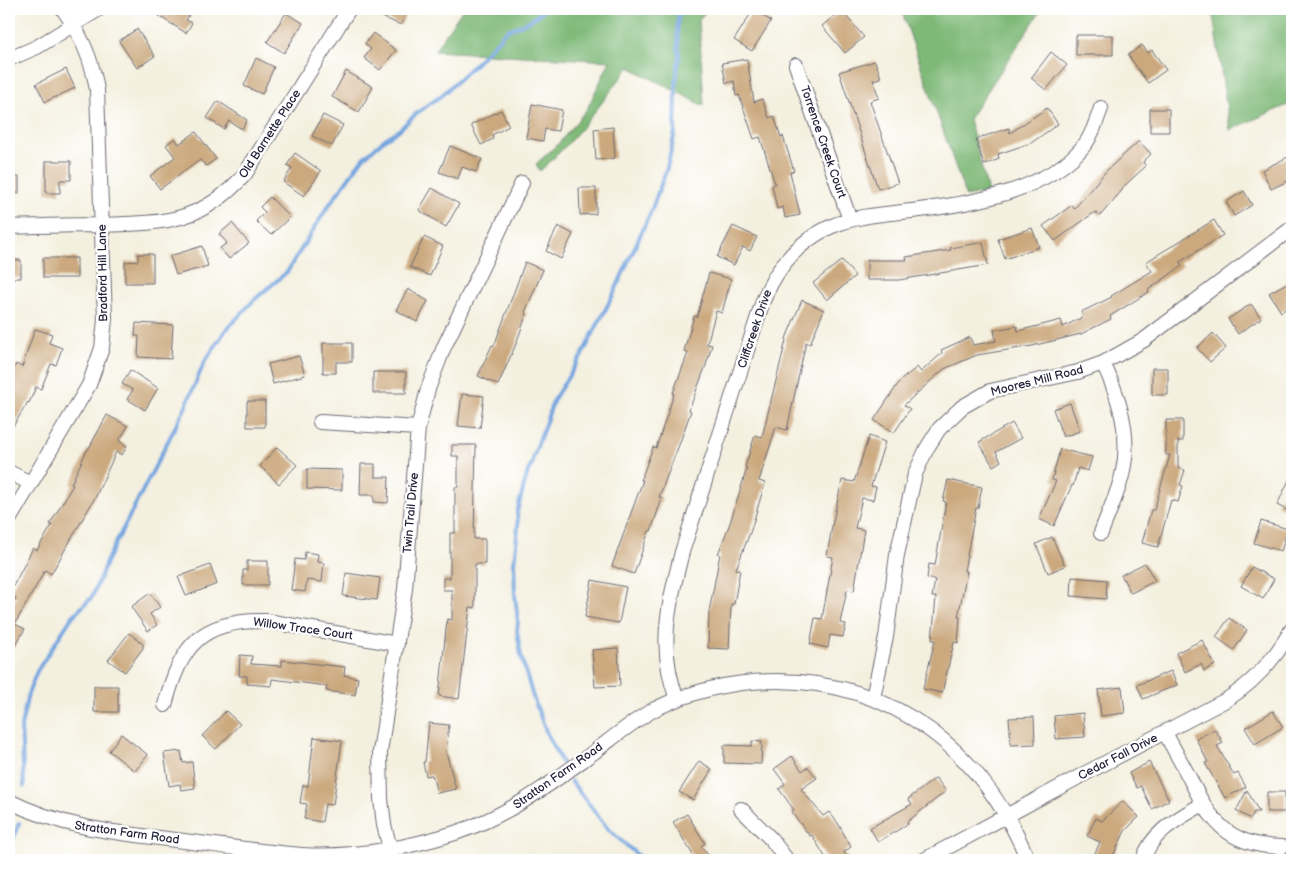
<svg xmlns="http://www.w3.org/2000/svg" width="1301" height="869" viewBox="0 0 1301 869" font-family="'Balsamiq Sans',sans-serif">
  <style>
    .forest { fill: #7fb978; stroke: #506e5a }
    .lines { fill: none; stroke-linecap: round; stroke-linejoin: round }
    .stream { stroke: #74a5df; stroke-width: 4 }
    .building { fill: #cba87d }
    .street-casing { stroke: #6c6a74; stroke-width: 16 }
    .street { stroke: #fff; stroke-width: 14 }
    .labels { text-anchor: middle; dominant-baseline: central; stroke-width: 4.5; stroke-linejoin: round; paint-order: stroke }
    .street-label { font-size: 12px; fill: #22223b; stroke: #fff }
  </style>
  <rect width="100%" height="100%" fill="#fff"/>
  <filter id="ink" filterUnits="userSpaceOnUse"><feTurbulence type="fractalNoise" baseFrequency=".02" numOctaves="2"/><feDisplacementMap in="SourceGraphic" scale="10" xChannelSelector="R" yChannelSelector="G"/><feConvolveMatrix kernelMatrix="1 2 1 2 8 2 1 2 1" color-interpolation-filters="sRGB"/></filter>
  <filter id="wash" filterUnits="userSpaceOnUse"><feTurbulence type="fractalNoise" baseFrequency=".0096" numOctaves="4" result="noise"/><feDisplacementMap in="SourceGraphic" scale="20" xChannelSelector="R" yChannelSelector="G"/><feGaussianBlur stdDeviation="1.12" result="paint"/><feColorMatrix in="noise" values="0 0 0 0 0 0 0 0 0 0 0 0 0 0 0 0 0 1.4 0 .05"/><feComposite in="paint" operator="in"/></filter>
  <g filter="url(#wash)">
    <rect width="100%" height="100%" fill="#f4f0df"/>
    <path class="forest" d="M463,9H709L699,19L704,106L629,67C600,105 576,139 540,171L536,164L559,143L587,109L610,61L434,51Z
      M901,9H1042L969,119L988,192L966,197Z
      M1212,9H1292V103L1230,130Z"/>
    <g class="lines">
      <path class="stream" d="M562,763L547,734L533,697L521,656L517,631L518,622L515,595L514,563L518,526L517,512L528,471L533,462V458L554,399L581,357L615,291L652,209L667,168L675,132L676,82L679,57L677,27L679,9
        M571,781L608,829L643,860
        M24,786L21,726L28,694L37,671L72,617L92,597L107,560L185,408L204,363L225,331L254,300L287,272L327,208L363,158L385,139L399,130L417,113L442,95L476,63L508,29H511L531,20L545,9
        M9,851L19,823"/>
    </g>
    <g id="blocks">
      <path class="building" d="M164,9H193L186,20L192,23L186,33L159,16Z
        M386,9H408L401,25L382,17Z
        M753,10L771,21L752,51L734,40Z
        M841,10L864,37L845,53L822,26Z
        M286,13L303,23L284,53L267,42Z
        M137,29L155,56L137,68L119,41Z
        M373,33L396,50L380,70L364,58L371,49L365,44Z
        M1076,35H1113V55H1076Z
        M1142,45L1148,53L1152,50L1166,70L1148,83L1128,55Z
        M1051,52L1067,65L1046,90L1031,78Z
        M256,58L274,67L262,94L244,86Z
        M747,59L754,102L762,99L769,118L774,116L781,137L783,136L794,171L790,172L800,215L785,218L783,207L777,209L772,185L775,184L760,137L754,139L739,95L736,96L734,81L726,83L722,63Z
        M875,61L881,78L873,80L879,98L870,101L898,183L878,189L839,72Z
        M66,69L75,88L45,102L36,84Z
        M346,71L373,87L359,112L332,97Z
        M218,101L247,120L242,129L229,121L224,129L207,118Z
        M532,104L562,110L558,131L545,129L543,141L526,138Z
        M1047,108L1058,124L1031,143L998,154L999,159L984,165L976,139L1009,128L1010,133Z
        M1150,109H1169V132H1150Z
        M501,110L509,126L492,135L493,139L481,145L471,125Z
        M323,115L343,125L332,146L312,136Z
        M613,127L615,158L596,160L594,129Z
        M196,132L216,159L206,166L200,160L160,189L150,176L175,157L166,145L175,138L179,144Z
        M1139,141L1151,154L1143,162L1146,166L1122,188L1123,189L1100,216L1095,212L1055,241L1043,226L1072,205L1074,209L1107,170Z
        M450,146L482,159L476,172L462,167L458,179L439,172Z
        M295,153L321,171L304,196L283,182L292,168L287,165Z
        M1288,157L1292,166V179L1271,189L1262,170Z
        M46,161H71V180H60V193H46Z
        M9,177H19V193H9Z
        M432,188L459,204L446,227L419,210Z
        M579,188H596V214L580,215Z
        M1244,191L1252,205L1234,216L1226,202Z
        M270,197L290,217L271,235L256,221L265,212L260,207Z
        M1214,220L1223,235L1180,262L1182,266L1148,290L1149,292L1110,316L1111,319L1081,334L1032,346L977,355L944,369L904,405L910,409L894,433L874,420L900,381L917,367L921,372L942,353L941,350L970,337L973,345L996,341L994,330L1017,326L1018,331L1061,320L1063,327L1083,317L1081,312L1112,297L1111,296L1152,271L1146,262Z
        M232,223L249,243L229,259L220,248L227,243L219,234Z
        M558,226L573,234L561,259L546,251Z
        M733,226L757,237L750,251L743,247L734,265L717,257Z
        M1032,228L1039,247L1005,259L998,239Z
        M424,237L443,246L430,276L410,267Z
        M979,243H983L988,265L899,280H867V260H907L906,257L951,250L950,248Z
        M202,246L208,266L176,275L170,256Z
        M138,254H153V283H125V262L138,261Z
        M43,258H77V278H43Z
        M9,260H21V278H9Z
        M842,260L855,276L827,300L813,283Z
        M525,262L543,270L525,312L527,313L516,344L498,385L478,376L492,345L494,346Z
        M709,273L731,279L722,313L716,311L707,344L712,345L706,365L689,410L691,411L679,445L659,497L662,498L651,531H649L634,574L612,566L643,480H641L653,447L656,448L674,394L673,393L688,353L684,351L694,316L697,317Z
        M1292,280V305L1281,312L1269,293Z
        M408,289L428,301L417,322L396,310Z
        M802,300L824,310L810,344L806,342L787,430L776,427L759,481L765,483L751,530L736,569L740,570L734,604H731L729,649L708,648L709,612L720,554H718L730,523L747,468L745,467L755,435L762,437L787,336Z
        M1251,304L1261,318L1238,334L1228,319Z
        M136,323L173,325L171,359L138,357L139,336H135Z
        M35,329L52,334L49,343L62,348L56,365L51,364L41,389L36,387L29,403L28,402L9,433V380L16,364L22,367Z
        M1213,333L1226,348L1210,362L1197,348Z
        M323,343H352V362H336V373H323Z
        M299,356L305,375L273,384L268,364Z
        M1152,368H1168V395H1152Z
        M130,370L158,388L145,410L127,399L133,390L122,384Z
        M373,372H406V393H373Z
        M462,394L484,396L480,428L458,426Z
        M247,401H265V427H247Z
        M1070,403L1080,431L1063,437L1053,409Z
        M107,415L128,426L119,441L127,446L122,455L116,452L96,496L51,574L45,570L15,624L25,629L9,656V612L16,598L9,594L33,548L37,550L52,525L50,524L73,485L71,484L87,450H88Z
        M1166,420H1183V441H1178V468L1185,470L1180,485L1183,486L1178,502L1171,500L1158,547L1142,543L1151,510H1154L1170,455H1166Z
        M1012,423L1021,438L996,452L1001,461L993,466L979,442Z
        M869,436L885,442L871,486L876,487L873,500L862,498L855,528L864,530L854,591L847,590L840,623L846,624L843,637L830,635L828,648L810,644L815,618L822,619L833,557L827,556L832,526L842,480L854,482Z
        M452,445H476L474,539H485V564H475V608L470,607L459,699L439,696L447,619L452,620V590H443V578H450V533H455V487H458V456H452Z
        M277,447L297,465L279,484L260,466Z
        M1060,449L1092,457L1088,471L1078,468L1073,486L1072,485L1054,526L1039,519L1056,481L1052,480Z
        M361,464H375V477H389L388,503L374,502V495H360Z
        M307,469L342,470V490L307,489Z
        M1292,474V513L1277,505Z
        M948,480L982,487L978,508H976L964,571H967L958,617H960L958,643L954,642L942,693L923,689L935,640H932L936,597H932L935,580L927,578L929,564L935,565L946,502L943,501Z
        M1261,521L1288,529L1281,551L1254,543Z
        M1052,537L1065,566L1048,573L1036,544Z
        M305,552L318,554L317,562L324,563L322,582L307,580L305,592L291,590L295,559L304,560Z
        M247,561H268V585H243V570H247Z
        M1145,563L1155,581L1131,593L1121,575Z
        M210,565L217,584L186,596L178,577Z
        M1252,567L1274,579L1263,599L1241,586Z
        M346,573L380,578L377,600L343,596Z
        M1072,577L1107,580L1106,599L1071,596Z
        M592,580L626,587L619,623L585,617Z
        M150,593L160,607L150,614L157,625L148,631L131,607Z
        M1229,618L1247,630L1234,650L1216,637Z
        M129,633L143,644V648L125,672L108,660Z
        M1202,640L1215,665L1204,671L1201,664L1185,672L1176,653Z
        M618,648L620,686L595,687L592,650Z
        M240,655L252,656L251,664L282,666V660L345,667L344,675L358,678L355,695L326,691L327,686L272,679L271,686L247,684V676H239Z
        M1171,671L1177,685L1143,699L1137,685Z
        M94,686H118V712H94Z
        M1122,687L1125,713L1101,716L1098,690Z
        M226,711L240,724L216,749L202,736Z
        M1273,711L1283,727L1255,744L1245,728Z
        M1083,713L1085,737L1056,739L1054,716Z
        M1034,717L1035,744L1011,745L1009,718Z
        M429,723L449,725L446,752L456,789L437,793L432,775L426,776L423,762H425Z
        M1215,729L1223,743L1217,746L1234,775L1238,773L1246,787L1225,798L1205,763L1208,762L1196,739Z
        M121,734L148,755L135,771L109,751Z
        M314,737L342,741L333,805L325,804L322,822L304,819L307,804L300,803L303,785L308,786Z
        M752,741L762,742L761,764L724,763V745L752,746Z
        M181,751L183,763L192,762L195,788L181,790L180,784L169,786L164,753Z
        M792,756L802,771L808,767L817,778L801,789L823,816L829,812L838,823L851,847L844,852L849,860H827L812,835L810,836L791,812L794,810L779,789L785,784L774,769Z
        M699,761L712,769L693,800L679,792Z
        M1149,762L1169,800L1152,809L1141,786L1137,788L1129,773Z
        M936,778L946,791L907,822L908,824L878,842L870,828L912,804L908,799Z
        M1247,790L1259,812H1254L1251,819L1236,811Z
        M1267,792H1285V812H1267Z
        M1123,801L1139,817L1125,831L1111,860H1092L1100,842L1087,836L1096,818L1102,821Z
        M687,814L705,843L701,846L712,860H696L673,822Z"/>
    </g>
  </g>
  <g filter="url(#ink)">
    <use href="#blocks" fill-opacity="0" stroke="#6c6a74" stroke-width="1"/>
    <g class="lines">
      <defs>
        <path id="street" d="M9,59L37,47L99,9
          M796,65L850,220
          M9,227C39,226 70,225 100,225C161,223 202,224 245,174L349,9
          M320,422L418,428
          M9,472L30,483
          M9,520L89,385L102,348L105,319L97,90C92,59 81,35 63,9
          M1101,533C1108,513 1119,492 1123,471C1131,434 1119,396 1103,363
          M873,698L886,637L897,555L915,474L927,448L939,429L962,407L990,391L1078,372L1103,363L1144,340L1292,228
          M677,699C657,647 669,603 682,552L763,301C776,268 798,242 830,227C856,215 885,214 912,211C969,204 1049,192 1086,143C1093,133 1097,120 1101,108
          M165,705C181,645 201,619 267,621L397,644
          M1165,733C1173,747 1181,762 1189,777C1211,822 1228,846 1282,847
          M9,801C62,828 118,833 176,840C218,845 260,852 302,855C353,858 407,848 455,833C508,816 550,784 594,752C614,737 633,721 655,709C694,690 735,681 778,681C896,682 984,753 1028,860
          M741,809L771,839L787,860
          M393,860L384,825L381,799L380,752L405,589L418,428L428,389L444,347L522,183
          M924,860L1088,772L1226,700C1255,682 1275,659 1292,629
          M1143,860C1151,832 1179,818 1203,804"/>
      </defs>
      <use href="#street" class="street-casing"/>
      <use href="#street" class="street"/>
    </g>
  </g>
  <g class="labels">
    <g class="street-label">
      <text transform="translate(270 134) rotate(-57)">Old Barnette Place</text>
      <text transform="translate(823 142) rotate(71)">Torrence Creek Court</text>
      <text transform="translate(103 273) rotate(-91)">Bradford Hill Lane</text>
      <text transform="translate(755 329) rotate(-71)">Cliffcreek Drive</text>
      <text transform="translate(1037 381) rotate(-14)">Moores Mill Road</text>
      <text transform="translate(411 513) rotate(-85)">Twin Trail Drive</text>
      <text transform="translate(303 629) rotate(8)">Willow Trace Court</text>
      <text transform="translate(1118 757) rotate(-27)">Cedar Fall Drive</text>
      <text transform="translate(558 776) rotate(-35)">Stratton Farm Road</text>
      <text transform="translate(127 833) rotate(8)">Stratton Farm Road</text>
    </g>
  </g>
  <rect width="1301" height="869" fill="none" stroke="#fff" stroke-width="30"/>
</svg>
